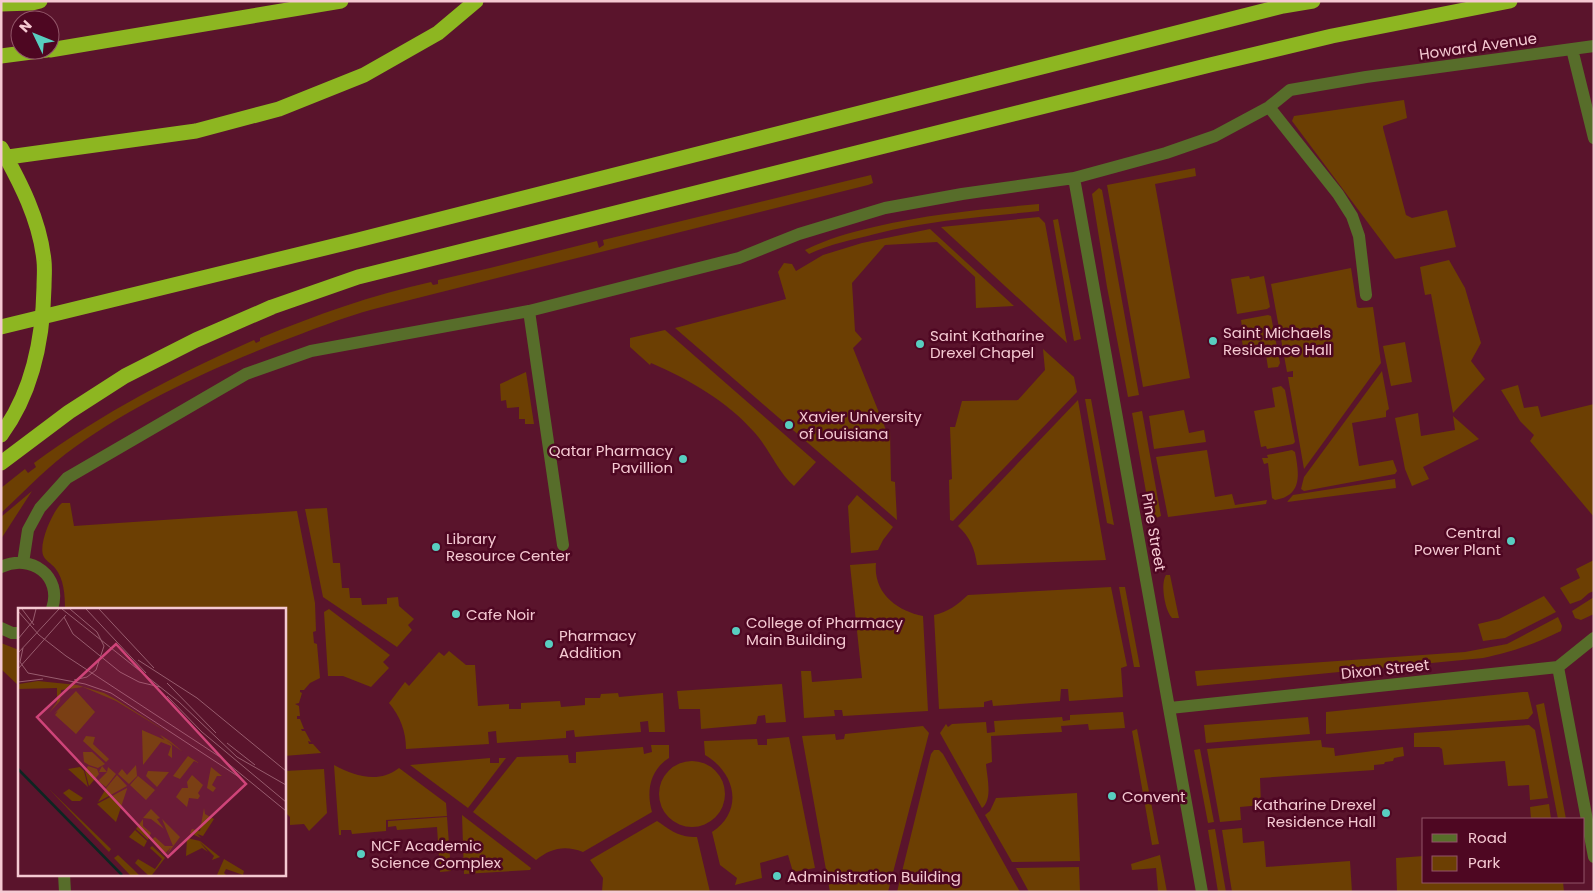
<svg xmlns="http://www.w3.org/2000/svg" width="1595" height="893" viewBox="0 0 1595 893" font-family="Poppins,sans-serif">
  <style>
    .green { fill: #6c3f03 }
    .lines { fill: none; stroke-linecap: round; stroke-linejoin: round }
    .minor { stroke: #576d2a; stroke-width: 12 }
    .highway { stroke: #8db621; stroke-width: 15 }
    .poi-dot { fill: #58cec0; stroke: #4e0722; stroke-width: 2 }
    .labels { text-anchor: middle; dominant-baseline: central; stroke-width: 5; stroke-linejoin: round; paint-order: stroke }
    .street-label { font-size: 15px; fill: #f5c9d2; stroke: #4e0722 }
    .poi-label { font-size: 15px; fill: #f5c9d2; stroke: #4e0722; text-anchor: start }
    .inset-river { fill: none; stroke: #0d2522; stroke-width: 2.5 }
    .inset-road { fill: none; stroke: #985c6e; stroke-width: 1 }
    .view { fill: #cf4479; fill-opacity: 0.15; stroke: #cf4479; stroke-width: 2.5 }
    .inset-edge { fill: none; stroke: #f5c9d2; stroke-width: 2.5 }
  </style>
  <rect width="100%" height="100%" fill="#5a142c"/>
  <path class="green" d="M1404,100L1407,118L1383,126V128L1406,215L1412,218L1447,210L1456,247L1395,259L1292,121L1294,116Z
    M1195,168L1196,176L1155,184L1190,378L1143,387L1107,185Z
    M871,175L873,183L868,185L374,309C341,318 309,331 277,343C208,370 136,403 75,447C48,466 25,491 1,513V488L25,469L28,473L36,467L34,463C102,413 177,374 254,340L256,343L260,341V338C316,315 372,295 431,282L433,285L438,284V280L490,268L597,241L599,248L604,245L603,240Z
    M1099,188L1102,190L1139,395L1128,397L1107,287L1092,194Z
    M1039,204V211C984,217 929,220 875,234C852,240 830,244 809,254L805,250C830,238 848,233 874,227C928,214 983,209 1039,204Z
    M1039,217L1045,223L1067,343L941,227Z
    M1058,219L1081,339L1074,341L1053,220Z
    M930,229L1014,306L976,308L975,277L937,242L885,245L852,283L855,331L862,339L853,348L886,430H890L891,481L895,482L897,520L675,328L786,299L778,272L784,263L792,264L796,271L823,255L862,243Z
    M1449,260L1465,288L1481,343L1471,361L1485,379L1453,413L1431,294L1425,295L1420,267Z
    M1351,268L1357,307L1359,308L1373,307L1381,363L1304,469L1288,377H1293V371L1287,372L1271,284Z
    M1249,276L1250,279L1264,276L1270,307L1267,309L1237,314L1231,279Z
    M1268,315L1271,316L1280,363L1278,367L1268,368L1265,348L1244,352L1241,335L1243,334L1241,320Z
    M665,330L816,462L794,486C778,472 770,450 755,433C727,401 690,380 651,363L650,365L630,347V338Z
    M1405,342L1412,382L1391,386L1383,346Z
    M1043,349L1074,377L1077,392L953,521L950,520L949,480L952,479L950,427H955L962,401L1018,400L1045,370Z
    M1382,371L1389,409L1386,411V417L1352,423L1359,466L1393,460L1397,471L1395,474L1304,491L1301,489L1304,477Z
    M526,372L534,424H525V419H519V407L507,408L506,400L501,401L500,384Z
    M1518,385L1524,408L1538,406L1541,417L1594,404V517L1530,441L1534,435L1520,421L1501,390Z
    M1281,386L1285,390L1295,442L1293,444L1267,449L1266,446L1261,447L1254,411L1275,407L1272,388Z
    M1085,399H1091L1114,525L1107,523Z
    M1078,400L1106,560L977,565C975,549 970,537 958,526Z
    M1184,410L1189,433L1204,430L1206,442L1154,449L1149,416Z
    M1142,411L1161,516L1151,520L1132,413Z
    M1418,413L1421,436L1455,430L1453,416L1479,439L1423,467L1429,479L1412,486L1405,469L1395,418Z
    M1207,450L1215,497L1232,494L1235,505L1267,500L1266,504L1168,517L1156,457Z
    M1292,450L1295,452C1299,473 1303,496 1275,500L1272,498L1268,463L1264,464L1262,458H1268L1267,455Z
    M1395,479L1396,488L1287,502L1293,495Z
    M32,491L1,539V517Z
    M857,495L893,527L883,540L878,550L851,553L848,506Z
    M62,503H70L74,526L297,511L315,603L316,631L313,632L314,643L317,644L320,678L310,683L304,690H300V692L302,693L299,703L295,704L299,706L300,716H297V719H300L304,729H301L302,731H305L311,742L308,741L309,744H313L321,753L284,756V609H65C65,595 64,579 55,568C52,564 46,561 44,557C37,546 53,510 62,503Z
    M327,508L333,563H340L342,588H349L350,598H361L362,605L387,604V598L398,597L399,606L414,619L408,625L412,630L397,647L323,597L305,509Z
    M1594,560V591L1589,593L1581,600L1570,604L1560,588L1580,578L1576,569Z
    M876,563C873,593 897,611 923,616L928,711L843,716L842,710H834L835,716L804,718L801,671H811L812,682L862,678L850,565Z
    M1166,575H1170L1179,618H1172C1165,611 1160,584 1166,575Z
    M1111,587L1127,666L1121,668L1123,697L1069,701L1068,689H1061L1060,701L993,706L992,700L984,702V707L939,709L934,615C948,612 957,605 968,595Z
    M1119,587H1125L1140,667H1134Z
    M1544,596L1556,612L1505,638L1483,641L1478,624L1499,619Z
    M1594,597V614L1581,620L1575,618L1572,611Z
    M329,609L390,655L383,662L389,668L371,687L343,676H328L324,612Z
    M1558,617L1562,626L1561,631C1534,644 1513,652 1483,658L1197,686L1195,671L1465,652L1507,644Z
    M1,643L19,650V686L1,669Z
    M449,651L466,665H475L478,706L509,704V709H521V703L560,701L561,707L585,705V698H600L601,694L618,693L619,697L663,693L665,732H649L648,721L640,722L641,732L575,737L574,730L566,731V738L497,743L496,731L488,732L489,744L406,749C406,731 400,716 389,703L405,682L409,686L439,652L444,656Z
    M782,684L786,722L766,723L765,715L758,716L756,724L701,729L700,709H679L677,691Z
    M1523,692H1528L1533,713L1528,719L1326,734V712Z
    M1544,703L1566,819H1558L1536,705Z
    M1123,712L1125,728L1089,730L1088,724L1061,726L1062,732L991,736L992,762L986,764C987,777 993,799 982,808L940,733L946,724L948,727L952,724L986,722L987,733L995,732L994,721L1062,717L1063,721L1070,720V715Z
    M1308,717L1310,734L1206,743L1204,725Z
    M1529,725L1535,730L1548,798L1530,800L1529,785L1508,786L1505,761L1444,765L1442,749L1439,747H1414V733Z
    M923,726L929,733L888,892H830L802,736L835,734L836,740L844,739L845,734Z
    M1137,729L1159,844L1152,845L1132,731Z
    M789,737L815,868L793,872L788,855L760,863L762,878L735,885L737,878L720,865L712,832C744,811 736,773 705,755L704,741L757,739L758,745H767V739Z
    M1321,740L1322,747L1334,748L1335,756L1403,747L1404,756L1394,758L1393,761L1385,762L1384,764L1374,765V770L1260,778L1261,805L1240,807L1241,820L1220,822L1207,749Z
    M651,745H669V758C650,770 646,791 652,812L583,852C565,845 551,848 536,860L473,812L517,757L568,755L569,763H576V752L643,747L644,754L652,752Z
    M1200,749L1214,822L1208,823L1194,750Z
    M934,750H939L943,754L1020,892H897L931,754Z
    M490,758V763H499V758H506L468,808L410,765Z
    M659 794a33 33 0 1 1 66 0a33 33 0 1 1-66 0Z
    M334,765C355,776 378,784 399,768L446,803L447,816L386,820V831L352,834L351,830H341V835H339Z
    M324,769L327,813L309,831L304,824L290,825V817L284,811V771Z
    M1077,793L1080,861L1012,862L985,815L990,811L996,798Z
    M1549,804L1551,819H1531L1530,807Z
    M462,815L531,868L530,870L464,874Z
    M447,817L451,871L440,872L437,827L397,830L396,826L388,827V821Z
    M657,821C672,831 678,837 697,837L710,892H602L603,878L590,860Z
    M1242,828L1243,843L1264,841L1266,867L1350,861L1352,892H1232L1222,830Z
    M1215,829L1226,892H1218L1208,830Z
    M1160,855L1167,892H1158L1156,868L1132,870L1131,864Z
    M1424,856V882H1563L1564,892H1397L1396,858Z
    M1079,867L1080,892H1029L1016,868Z"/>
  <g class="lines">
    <path class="minor" d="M1572,49L1594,138
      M1269,107L1338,194L1352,216L1359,236L1366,295
      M1074,178L1202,892
      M529,311L563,545
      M23,563L28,530L40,508L67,478L246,374L311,351L529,311L739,258L799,234L885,208L962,194L1074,178L1166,153L1215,136L1269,107L1290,90L1366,77L1594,46
      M1,567C31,553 63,576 52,609
      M1,628L12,633H19
      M1558,667L1594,857
      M1170,708L1558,667L1594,638
      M64,874L65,892"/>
    <path class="highway" d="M1,4L32,3L40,1
      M50,50L341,1
      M1,56L47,50
      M1,148C20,182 40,220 44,261C45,269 44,279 44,287C43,339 32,393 1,435
      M1,158L196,131L279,109L364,75L438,33L476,1
      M1,327L358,240L1283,6L1313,1
      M1,463L69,412L125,376L196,340L272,307L358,277L1210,65L1332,36L1510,1"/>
  </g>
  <g class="poi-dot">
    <circle cx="1213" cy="341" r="5"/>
    <circle cx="920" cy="344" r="5"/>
    <circle cx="789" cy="425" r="5"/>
    <circle cx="683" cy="459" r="5"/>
    <circle cx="1511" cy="541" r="5"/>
    <circle cx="436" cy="547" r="5"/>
    <circle cx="456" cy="614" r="5"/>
    <circle cx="736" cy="631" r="5"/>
    <circle cx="549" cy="644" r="5"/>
    <circle cx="1112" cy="796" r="5"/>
    <circle cx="1386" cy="813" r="5"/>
    <circle cx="361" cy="854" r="5"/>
    <circle cx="777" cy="876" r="5"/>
  </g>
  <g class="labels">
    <g class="street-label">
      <text transform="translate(1478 46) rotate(-8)">Howard Avenue</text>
      <text transform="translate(1154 532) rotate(80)">Pine Street</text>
      <text transform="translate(1385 669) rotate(-6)">Dixon Street</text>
    </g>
    <g class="poi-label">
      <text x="1223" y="332">Saint Michaels<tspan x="1223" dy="17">Residence Hall</tspan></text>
      <text x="930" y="335">Saint Katharine<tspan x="930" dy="17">Drexel Chapel</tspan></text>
      <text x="799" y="416">Xavier University<tspan x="799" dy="17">of Louisiana</tspan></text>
      <text x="673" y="450" text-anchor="end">Qatar Pharmacy<tspan x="673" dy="17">Pavillion</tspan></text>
      <text x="1501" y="532" text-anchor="end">Central<tspan x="1501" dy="17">Power Plant</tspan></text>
      <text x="446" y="538">Library<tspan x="446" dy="17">Resource Center</tspan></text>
      <text x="466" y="614">Cafe Noir</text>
      <text x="746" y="622">College of Pharmacy<tspan x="746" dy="17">Main Building</tspan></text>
      <text x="559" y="635">Pharmacy<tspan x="559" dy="17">Addition</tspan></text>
      <text x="1122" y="796">Convent</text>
      <text x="1376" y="804" text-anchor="end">Katharine Drexel<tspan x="1376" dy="17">Residence Hall</tspan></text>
      <text x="371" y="845">NCF Academic<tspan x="371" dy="17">Science Complex</tspan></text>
      <text x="787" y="876">Administration Building</text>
    </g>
  </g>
  <g transform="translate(18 608)">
    <rect width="268" height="268" fill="#5a142c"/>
    <path d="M20,73L59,77L86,85L99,92L154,127L98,93L65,79L43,82L42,93L31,105L39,94V80L0,81L1,76ZM58,83L77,104L58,126L37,107L40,103L36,106ZM124,122L147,132L142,127L144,128L152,133L165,144L148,132L154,137V150L150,147L153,138L143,134L125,157ZM68,128L77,129L75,136L91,151L88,154L65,133ZM65,144H74L87,156L80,160L71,157L66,154ZM170,148L181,155L176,153L162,171L155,168ZM118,157L119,168L111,176L100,166L104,161L109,167ZM70,158L79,161L81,166L71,178L67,163ZM84,158L89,164L90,159L98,166L88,179L80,173L89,164H81ZM62,159L66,163L70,179L50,161ZM193,159L204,168H199L194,177L198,180L195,184L189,180ZM130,163L151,164L139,179L128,168ZM99,167L109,178L80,194L89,179ZM174,167L185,177L180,185L182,188L180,191L171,190L169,199L158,189L164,180H170L169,174ZM120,168L137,182L128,192L112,177ZM109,180V181L98,214L79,196ZM31,181L93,241L91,244ZM51,181L65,190L62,193H54L45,185ZM186,200L187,206L196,211L185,228L179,226L183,230L172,225L174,221L182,223ZM133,201L142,210L139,211L146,221L133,211L125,210ZM125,211V218L133,225L130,232L118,221ZM144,211L162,229L148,248L153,239L146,247L133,232L137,229L147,238H155ZM117,222L129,233L126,239L111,229ZM169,230L182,233L202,249L194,252L196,248L181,233L190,244L184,240L168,248ZM134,238L147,250L134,267H130L117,255L120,251L137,261L144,251L132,240ZM100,247L115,261L121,267H112L96,250ZM206,251L226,263L225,267L208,261L206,265L208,267H199Z" fill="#6c3f03"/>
    <path class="inset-river" d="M0,161L104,267"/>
    <path class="inset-road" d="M4,1L16,17M44,1L161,94L219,149L268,177M52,1L79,24L86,38L78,62L69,69L56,72M68,1L128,65M81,1L136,60M0,3L21,27L48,48L202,149L268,203M46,9L55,26L102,64L121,74L142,79M0,31L15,13L18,1M5,40L2,54L10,65L67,76L93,85L221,169M0,45L41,1M120,52L179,90L268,163M0,61L48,7M0,74L25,71M149,75L198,125M149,88L184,124L268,194M209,135L237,157"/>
    <path class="view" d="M98,36L228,176L150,249L19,109Z"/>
    <rect width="268" height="268" class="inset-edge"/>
  </g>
  <rect width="1595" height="893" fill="none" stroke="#f5c9d2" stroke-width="5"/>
  <rect x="1422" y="818" width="162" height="65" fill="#4e0722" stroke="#915568"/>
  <rect x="1432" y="834" width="25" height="8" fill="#576d2a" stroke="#915568"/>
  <text x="1468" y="843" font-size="15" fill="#f5c9d2">Road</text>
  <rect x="1432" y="856" width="25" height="15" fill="#6c3f03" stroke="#915568"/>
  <text x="1468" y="868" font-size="15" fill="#f5c9d2">Park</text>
  <g transform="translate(35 35) rotate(313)"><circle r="24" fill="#4e0722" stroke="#915568"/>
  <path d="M0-4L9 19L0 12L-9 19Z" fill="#58cec0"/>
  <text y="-8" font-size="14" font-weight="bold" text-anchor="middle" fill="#f5c9d2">N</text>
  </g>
</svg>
